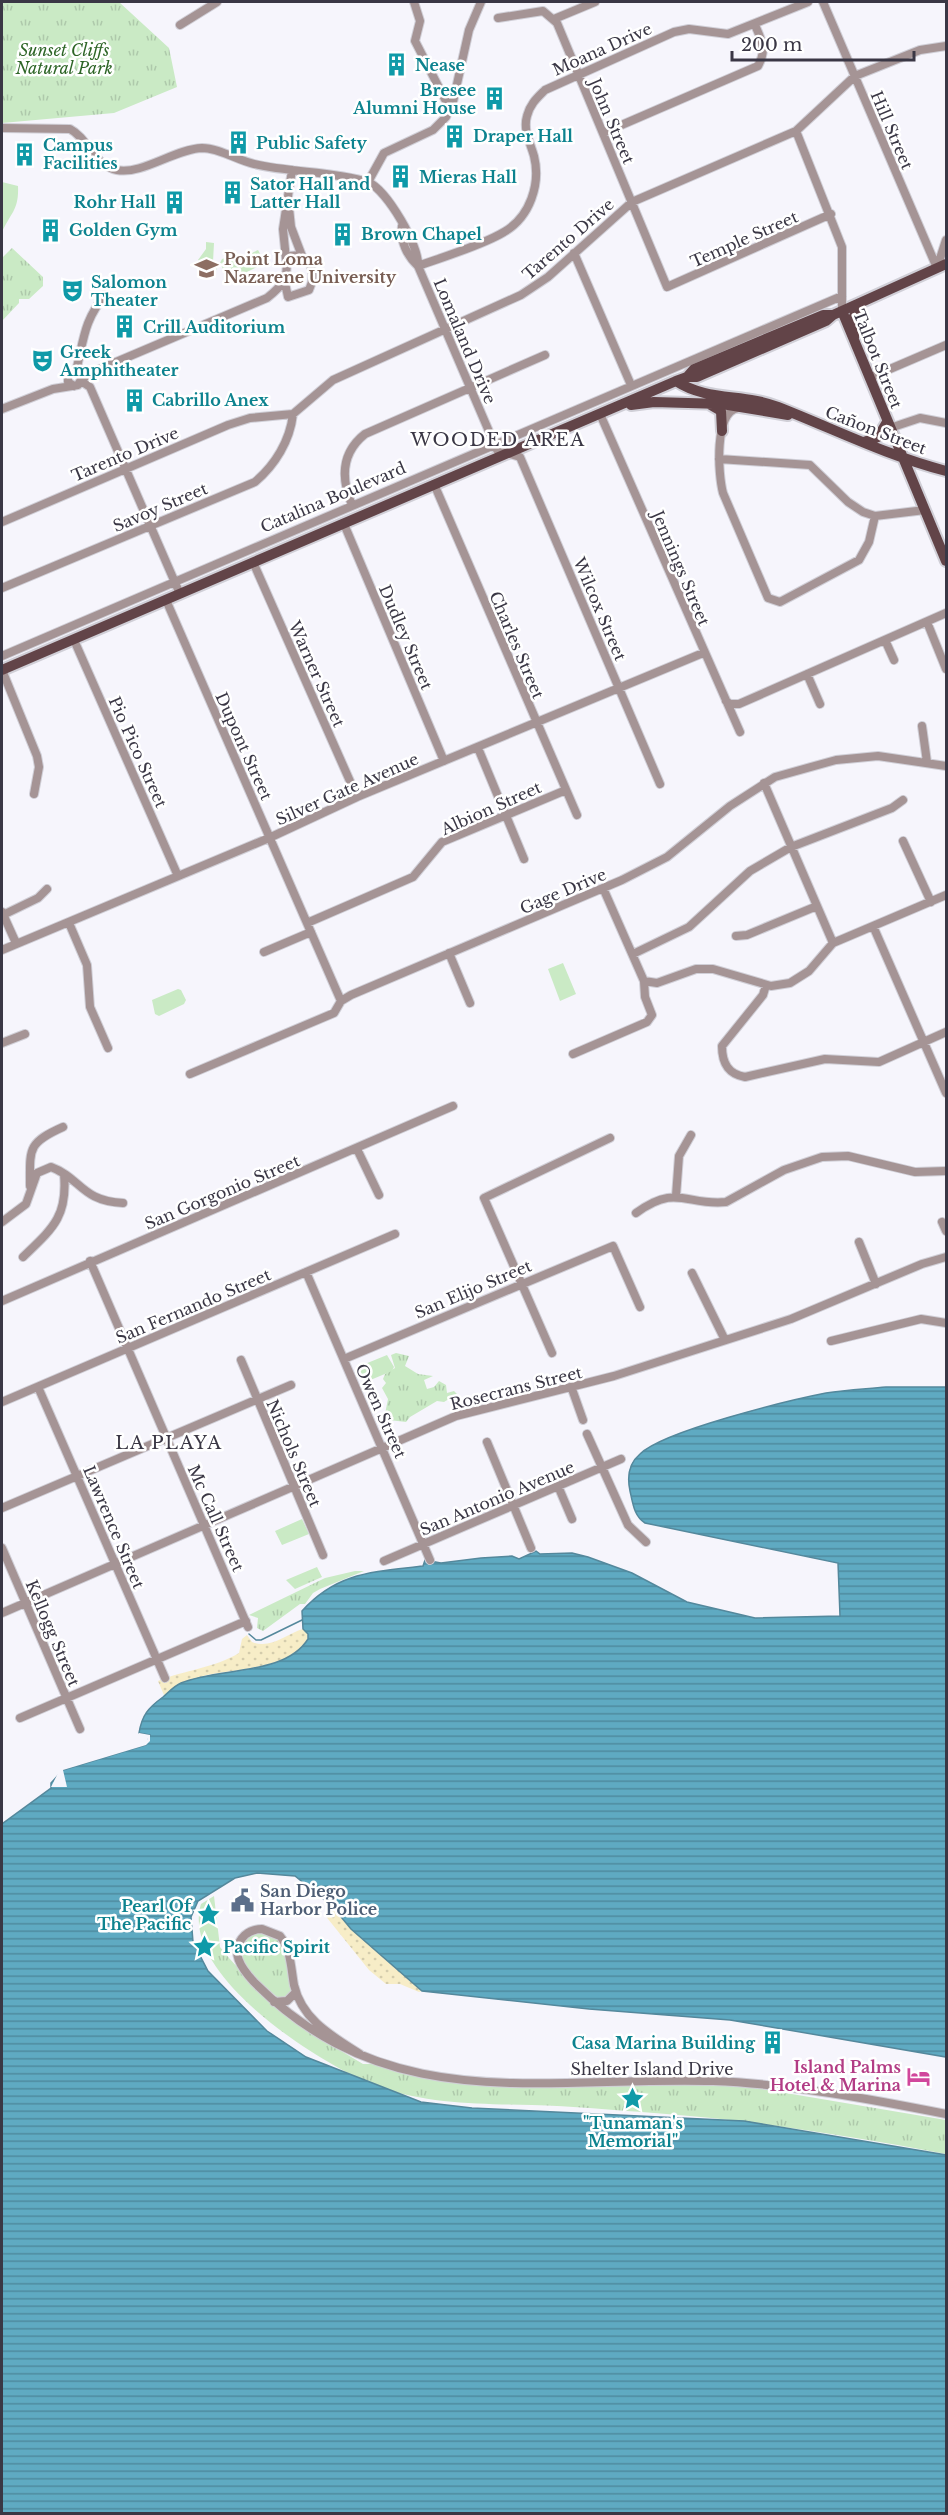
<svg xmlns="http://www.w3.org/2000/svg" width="948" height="2515" viewBox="0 0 948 2515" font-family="'Libre Baskerville',serif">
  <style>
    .grass { fill: url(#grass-tufts) }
    .sand { fill: url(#sand-dots) }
    .pitch { fill: #caeac5 }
    .water { fill: url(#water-rules); stroke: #54889c; stroke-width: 1.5 }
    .pier { fill: #f6f5fc }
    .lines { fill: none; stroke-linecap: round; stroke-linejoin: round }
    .stream { stroke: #54889c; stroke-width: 1.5 }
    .minor-casing { stroke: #d0cfd7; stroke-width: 10 }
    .major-casing { stroke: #d0cfd7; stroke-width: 14 }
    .minor { stroke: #a59495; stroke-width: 8 }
    .major { stroke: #624448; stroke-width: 10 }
    .labels { text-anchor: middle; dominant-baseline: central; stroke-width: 5; stroke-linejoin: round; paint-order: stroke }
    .street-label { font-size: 16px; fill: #3a3745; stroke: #fff }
    .park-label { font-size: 16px; font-style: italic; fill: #2d6526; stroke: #fff }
    .culture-label { font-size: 16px; font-weight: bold; fill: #0d838f; stroke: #fff; text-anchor: start }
    .education-label { font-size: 16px; font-weight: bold; fill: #785e54; stroke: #fff; text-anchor: start }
    .service-label { font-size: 16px; font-weight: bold; fill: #4e5e75; stroke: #fff; text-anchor: start }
    .hotel-label { font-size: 16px; font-weight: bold; fill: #b23c85; stroke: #fff; text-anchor: end }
    .neighbourhood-label { font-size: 18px; letter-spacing: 1.5px; fill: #3a3745; stroke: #fff }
  </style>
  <defs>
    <pattern id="grass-tufts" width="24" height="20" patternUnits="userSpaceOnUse" patternTransform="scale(1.5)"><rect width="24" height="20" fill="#caeac5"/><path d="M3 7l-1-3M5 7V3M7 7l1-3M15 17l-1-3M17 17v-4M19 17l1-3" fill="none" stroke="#aec9ab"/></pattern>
    <pattern id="sand-dots" width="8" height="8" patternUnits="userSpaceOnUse" patternTransform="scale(1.5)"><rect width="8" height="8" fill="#f7edc7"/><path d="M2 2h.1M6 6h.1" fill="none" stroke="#d4ccac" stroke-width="1.8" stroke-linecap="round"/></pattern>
    <pattern id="water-rules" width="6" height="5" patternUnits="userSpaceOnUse" patternTransform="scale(1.5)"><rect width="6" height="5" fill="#5faac2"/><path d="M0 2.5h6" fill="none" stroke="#4f8b9f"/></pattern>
  </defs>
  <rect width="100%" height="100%" fill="#f6f5fc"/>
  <path class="grass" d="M2,2H119L169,48L177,87L114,113L2,123Z
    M206,242L214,243L213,262L217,269L206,276L198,260L206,249Z
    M12,248L43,277V286L29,299H19V303L2,321V258Z
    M258,250L264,261L263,264L233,279L231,272L223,269L220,263L222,259L237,255L239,259Z
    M396,1353L409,1356L405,1366L418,1374L433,1376L424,1380L427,1389L434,1387L439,1381L446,1385L447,1393L454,1391L457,1394L444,1402L437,1401L410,1417L406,1422L389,1420L385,1414L388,1399L382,1388L386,1383L383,1379L385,1374L395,1368L391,1355Z
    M317,1567L322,1577L295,1589L286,1580Z
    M355,1571H364L320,1589L313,1593L305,1604H300L263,1631L257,1628L258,1618L249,1615L325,1578Z
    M214,1896L220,1947L229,1958L271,2004L306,2030L363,2064H375L437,2080L481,2085H739L946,2120V2154C850,2136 752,2120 654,2113C613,2110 572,2106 532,2105C480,2104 428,2104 379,2087C322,2066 179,1975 201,1904Z
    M262,1931L274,1935L283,1945L292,1988L289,1995L281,2000L256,1980L241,1960L245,1939Z"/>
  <path class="sand" d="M303,1629L308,1634C306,1668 232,1669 207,1675C192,1679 178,1689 164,1695L158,1681C185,1670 214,1668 239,1653L242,1639L247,1635L252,1642C270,1650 288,1633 303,1629Z
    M332,1906L351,1929L422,1991L419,1992L400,1984H386L369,1970L324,1914Z"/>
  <path class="pitch" d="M2,182L18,186C19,210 11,212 2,232Z
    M563,963L576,994L560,1001L548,969Z
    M178,989L181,990L186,1000L184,1004L159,1016L155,1014L152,1000Z
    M387,1355L394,1367L392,1371L368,1381L364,1380L359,1370L360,1366Z
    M302,1519L309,1534L282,1545L275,1531Z"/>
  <path class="water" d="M886,1387H946V2057L730,2020L589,2009L422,1991L351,1929L332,1906L295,1876L257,1873L235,1878L198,1901L191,1917L193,1942L208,1971L267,2031L306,2057L421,2102L472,2108L744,2121L946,2155V2513H2V1824L51,1788V1783L63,1770L146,1745L150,1735L139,1733C142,1715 148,1708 163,1697C169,1692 174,1686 181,1683C219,1667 285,1676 308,1639V1634L303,1629L302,1611C337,1572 373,1572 423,1566L425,1560L441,1563L481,1558L512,1556L519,1559L536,1551L540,1554L572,1553L588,1557L632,1573L687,1602L755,1618L840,1616L838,1563L645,1523C634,1516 633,1504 630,1491C627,1477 628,1464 640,1454C663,1431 790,1400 826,1393C846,1390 866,1389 886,1387Z"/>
  <path class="pier" d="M139,1733L150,1735V1741L146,1745L63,1770L67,1787H51L61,1767L148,1739L145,1736H137Z"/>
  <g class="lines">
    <path class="stream" d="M249,1634L256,1640H261L302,1620"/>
    <defs>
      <path id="minor" d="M414,2L420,21L415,41L450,109
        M823,2L937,268
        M498,18L543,11L557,23L667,287L831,214
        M554,19L595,2
        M180,25L217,2
        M2,128L70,129C89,139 93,165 117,170C142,175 175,149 202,148C219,148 237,160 254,164C292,173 332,171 368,182C387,190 420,247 418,266
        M796,131L842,247V311
        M603,133L758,66C767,50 762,41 755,25
        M368,182L384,153L433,130L446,117L453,102L469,30L481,2
        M289,208L291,227L302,256
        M402,226C400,241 407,256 418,266L497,450L520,457L660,784
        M574,253L631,385
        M286,259L283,229L292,170
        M418,266C443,257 483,245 504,232C530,217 541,184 534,156C530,142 523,130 527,116C530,104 537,98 545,90L674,32L689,29L728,34L808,2
        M937,268L946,240
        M76,371C84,340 83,321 106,294
        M869,378L946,345
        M82,380L90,373L267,298C282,286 289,279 286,259L290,256C311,252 317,274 309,290L288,297L285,283
        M81,381L90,387L180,594
        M74,386L68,382V375L73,371L80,372
        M738,408C714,412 718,474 723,493L768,598L780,602L859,560L869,542L875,516
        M2,409L53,389L78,385L82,378L78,372
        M600,414L740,732
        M887,429L920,418L946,423
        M719,459L810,465L848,502L863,512L875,516L925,510
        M434,484L577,815
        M352,505C341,479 341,453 365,434L545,355
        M2,522L228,425L250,418L293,414L333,380L521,295L548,277L632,202L796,131L855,76L920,50L946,46
        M344,524L444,761
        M253,562L357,797
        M2,588L255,482C275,465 290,441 293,414
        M166,600L341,1001
        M927,622L946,669
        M74,640L178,876
        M885,640L894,660
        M2,656L842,296
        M2,670L37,756L39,767L34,794
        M807,674L820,704
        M726,701L730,704H739L946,613
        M922,726L927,762
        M478,748L524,859
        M764,783L833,943
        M903,841L931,902
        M2,912L16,943
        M3,915L38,898L47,889
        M69,923L87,965L90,1007L108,1048
        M307,923L413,877L442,842L566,790
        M873,926L946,1093
        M736,936L747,935L817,906
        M2,950L269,838L357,797L703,653
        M264,952L311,932
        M449,953L470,1003
        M633,954L689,927L750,871L791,847L892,808L903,800
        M644,981L657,983L696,969H713L771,986L790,983L809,971L833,943L946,895
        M766,985L763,995L722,1046C722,1063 728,1074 745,1077L825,1059L879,1062L946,1032
        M2,1043L25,1034
        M573,1054L647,1022L652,1015L645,997L644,981L603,888
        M190,1074L334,1013L341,1001L351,995L622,880L667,857L730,806L775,777L836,760L878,756L946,766
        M357,1149L379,1195
        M30,1186C30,1149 27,1143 63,1127
        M676,1196L679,1156L691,1135
        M636,1213C677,1183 686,1206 726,1202L784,1170L822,1157L848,1156L915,1172L946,1171
        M2,1222L26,1204L37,1173L51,1167C81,1178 81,1201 123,1203
        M942,1222L946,1231
        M859,1242L876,1284
        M23,1257C52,1229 68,1217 64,1174
        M90,1261L248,1627
        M306,1272L430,1560
        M692,1273L725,1340
        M2,1301L453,1106
        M831,1341L921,1319L946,1323
        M552,1353L484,1198L610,1138
        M344,1359L613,1246L640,1307
        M241,1360L323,1555
        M38,1387L165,1678
        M572,1389L583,1420
        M2,1402L395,1234
        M587,1434L628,1525L646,1542
        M487,1442L531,1548
        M558,1486L572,1519
        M2,1508L291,1385
        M2,1548L80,1729
        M384,1561L621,1459
        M2,1613L456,1416L614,1376L791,1319L922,1264L946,1257
        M20,1718L246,1621
        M274,2002L287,2001L296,1992
        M360,2054C332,2036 302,2020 294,1985C291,1969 291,1949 280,1936L262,1929C255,1929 250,1931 245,1935C228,1951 242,1969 254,1982C389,2118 542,2076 713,2081C790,2084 870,2099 946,2114"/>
      <path id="major" d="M842,311L946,561
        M854,338V316L862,302
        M687,377H697L826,321L833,315L946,264
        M676,381C708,402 743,393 778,407C834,429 888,456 946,471
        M709,404L721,411L722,431
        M631,405L654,402L722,404L788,415
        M864,442L878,437L887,422
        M2,670L676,381L687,377L694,369L823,315H833"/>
    </defs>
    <use href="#minor" class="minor-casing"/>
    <use href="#major" class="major-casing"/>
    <use href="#minor" class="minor"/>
    <use href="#major" class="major"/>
  </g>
  <defs>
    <symbol id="building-bare" viewBox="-9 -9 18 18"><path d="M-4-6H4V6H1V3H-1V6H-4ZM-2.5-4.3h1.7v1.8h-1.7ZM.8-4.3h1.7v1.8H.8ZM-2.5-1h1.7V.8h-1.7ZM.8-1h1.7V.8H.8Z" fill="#0f9aa8" stroke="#fff" stroke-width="2.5" paint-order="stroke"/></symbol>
    <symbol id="university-bare" viewBox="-9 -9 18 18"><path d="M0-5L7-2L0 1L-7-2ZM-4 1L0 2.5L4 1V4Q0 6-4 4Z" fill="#8d6e63" stroke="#fff" stroke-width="2.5" paint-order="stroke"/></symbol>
    <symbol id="theatre-bare" viewBox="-9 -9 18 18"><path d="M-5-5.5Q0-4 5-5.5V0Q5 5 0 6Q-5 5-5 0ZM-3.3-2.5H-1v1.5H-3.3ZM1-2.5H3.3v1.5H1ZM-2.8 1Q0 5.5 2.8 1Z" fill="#0f9aa8" stroke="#fff" stroke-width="2.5" paint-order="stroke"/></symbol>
    <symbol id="civic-bare" viewBox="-9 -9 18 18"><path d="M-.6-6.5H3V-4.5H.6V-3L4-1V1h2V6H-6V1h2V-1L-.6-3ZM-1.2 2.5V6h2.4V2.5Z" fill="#5c6f8a" stroke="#fff" stroke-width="2.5" paint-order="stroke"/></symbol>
    <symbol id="sight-bare" viewBox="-9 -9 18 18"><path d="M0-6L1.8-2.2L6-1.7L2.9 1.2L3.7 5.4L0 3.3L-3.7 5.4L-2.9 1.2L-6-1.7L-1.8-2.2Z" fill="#0f9aa8" stroke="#fff" stroke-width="2.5" paint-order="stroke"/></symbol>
    <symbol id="hotel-bare" viewBox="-9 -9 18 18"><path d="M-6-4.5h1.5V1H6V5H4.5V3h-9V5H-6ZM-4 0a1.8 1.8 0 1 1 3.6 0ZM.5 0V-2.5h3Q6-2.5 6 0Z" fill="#d1479c" stroke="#fff" stroke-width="2.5" paint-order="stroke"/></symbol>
  </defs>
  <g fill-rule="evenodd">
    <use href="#building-bare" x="380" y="48" width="33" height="33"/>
    <use href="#building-bare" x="478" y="82" width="33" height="33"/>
    <use href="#building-bare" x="438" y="120" width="33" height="33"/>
    <use href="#building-bare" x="222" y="126" width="33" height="33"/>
    <use href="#building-bare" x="8" y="138" width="33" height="33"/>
    <use href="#building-bare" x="384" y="160" width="33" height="33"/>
    <use href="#building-bare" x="216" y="176" width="33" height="33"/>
    <use href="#building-bare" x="158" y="186" width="33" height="33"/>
    <use href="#building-bare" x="34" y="214" width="33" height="33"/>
    <use href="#building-bare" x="326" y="218" width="33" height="33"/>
    <use href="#university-bare" x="190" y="252" width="33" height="33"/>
    <use href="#theatre-bare" x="56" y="274" width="33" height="33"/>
    <use href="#building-bare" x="108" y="310" width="33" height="33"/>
    <use href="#theatre-bare" x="26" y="344" width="33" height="33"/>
    <use href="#building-bare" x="118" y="384" width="33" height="33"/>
    <use href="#civic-bare" x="226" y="1884" width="33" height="33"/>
    <use href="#sight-bare" x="192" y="1898" width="33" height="33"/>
    <use href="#sight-bare" x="188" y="1930" width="33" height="33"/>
    <use href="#building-bare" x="756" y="2026" width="33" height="33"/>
    <use href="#hotel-bare" x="902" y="2060" width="33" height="33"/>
    <use href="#sight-bare" x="616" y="2082" width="33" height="33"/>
  </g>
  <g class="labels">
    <g class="street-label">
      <text transform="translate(602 49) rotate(-24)">Moana Drive</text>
      <text transform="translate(612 121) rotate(67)">John Street</text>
      <text transform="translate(892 130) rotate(67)">Hill Street</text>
      <text transform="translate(568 239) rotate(-41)">Tarento Drive</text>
      <text transform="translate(744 239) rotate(-24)">Temple Street</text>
      <text transform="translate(465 341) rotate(67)">Lomaland Drive</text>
      <text transform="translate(878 359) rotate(68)">Talbot Street</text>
      <text transform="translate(876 430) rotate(21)">Cañon Street</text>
      <text transform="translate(125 454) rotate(-23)">Tarento Drive</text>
      <text transform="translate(333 497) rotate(-23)">Catalina Boulevard</text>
      <text transform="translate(160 507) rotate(-23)">Savoy Street</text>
      <text transform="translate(681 568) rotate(67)">Jennings Street</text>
      <text transform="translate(600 609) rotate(67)">Wilcox Street</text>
      <text transform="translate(406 637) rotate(67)">Dudley Street</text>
      <text transform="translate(517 645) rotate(67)">Charles Street</text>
      <text transform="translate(317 674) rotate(66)">Warner Street</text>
      <text transform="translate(244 746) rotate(66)">Dupont Street</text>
      <text transform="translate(138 752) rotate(66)">Pio Pico Street</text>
      <text transform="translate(347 789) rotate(-24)">Silver Gate Avenue</text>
      <text transform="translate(491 808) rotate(-24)">Albion Street</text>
      <text transform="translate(563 891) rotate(-23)">Gage Drive</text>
      <text transform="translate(222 1192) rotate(-23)">San Gorgonio Street</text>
      <text transform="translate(473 1289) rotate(-23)">San Elijo Street</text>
      <text transform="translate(193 1306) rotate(-23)">San Fernando Street</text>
      <text transform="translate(516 1388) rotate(-14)">Rosecrans Street</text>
      <text transform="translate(381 1411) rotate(66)">Owen Street</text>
      <text transform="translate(294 1453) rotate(67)">Nichols Street</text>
      <text transform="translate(497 1498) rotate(-23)">San Antonio Avenue</text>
      <text transform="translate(216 1518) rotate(66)">Mc Call Street</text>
      <text transform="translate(114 1527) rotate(67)">Lawrence Street</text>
      <text transform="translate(53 1633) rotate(67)">Kellogg Street</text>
      <text x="652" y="2069">Shelter Island Drive</text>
    </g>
    <g class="park-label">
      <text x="64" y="50">Sunset Cliffs<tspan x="64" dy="18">Natural Park</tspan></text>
    </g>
    <g class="culture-label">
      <text x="415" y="65">Nease</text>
      <text x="476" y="90" text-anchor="end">Bresee<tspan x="476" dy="18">Alumni House</tspan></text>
      <text x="473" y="136">Draper Hall</text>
      <text x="256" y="143">Public Safety</text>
      <text x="43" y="145">Campus<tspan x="43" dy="18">Facilities</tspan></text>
      <text x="419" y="177">Mieras Hall</text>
      <text x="250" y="184">Sator Hall and<tspan x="250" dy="18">Latter Hall</tspan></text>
      <text x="156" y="202" text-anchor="end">Rohr Hall</text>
      <text x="69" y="230">Golden Gym</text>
      <text x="361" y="234">Brown Chapel</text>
      <text x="91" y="282">Salomon<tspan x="91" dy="18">Theater</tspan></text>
      <text x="143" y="327">Crill Auditorium</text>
      <text x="60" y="352">Greek<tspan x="60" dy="18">Amphitheater</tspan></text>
      <text x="152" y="400">Cabrillo Anex</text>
      <text x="191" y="1906" text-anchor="end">Pearl Of<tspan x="191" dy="18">The Pacific</tspan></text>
      <text x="223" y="1947">Pacific Spirit</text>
      <text x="755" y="2043" text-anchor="end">Casa Marina Building</text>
      <text x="633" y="2123" text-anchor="middle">"Tunaman's<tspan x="633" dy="18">Memorial"</tspan></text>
    </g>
    <g class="education-label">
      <text x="224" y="259">Point Loma<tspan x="224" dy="18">Nazarene University</tspan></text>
    </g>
    <g class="service-label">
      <text x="260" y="1891">San Diego<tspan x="260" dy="18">Harbor Police</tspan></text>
    </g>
    <g class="hotel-label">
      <text x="901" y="2067">Island Palms<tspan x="901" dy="18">Hotel &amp; Marina</tspan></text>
    </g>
    <g class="neighbourhood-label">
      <text x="498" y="440">WOODED AREA</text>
      <text x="169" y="1443">LA PLAYA</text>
    </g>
  </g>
  <rect width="948" height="2515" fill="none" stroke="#3a3745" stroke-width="6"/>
  <path d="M732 51v9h182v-9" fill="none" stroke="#3a3745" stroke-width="3"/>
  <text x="741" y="51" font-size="18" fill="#3a3745" stroke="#ffffff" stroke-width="4.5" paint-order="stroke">200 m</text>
</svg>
